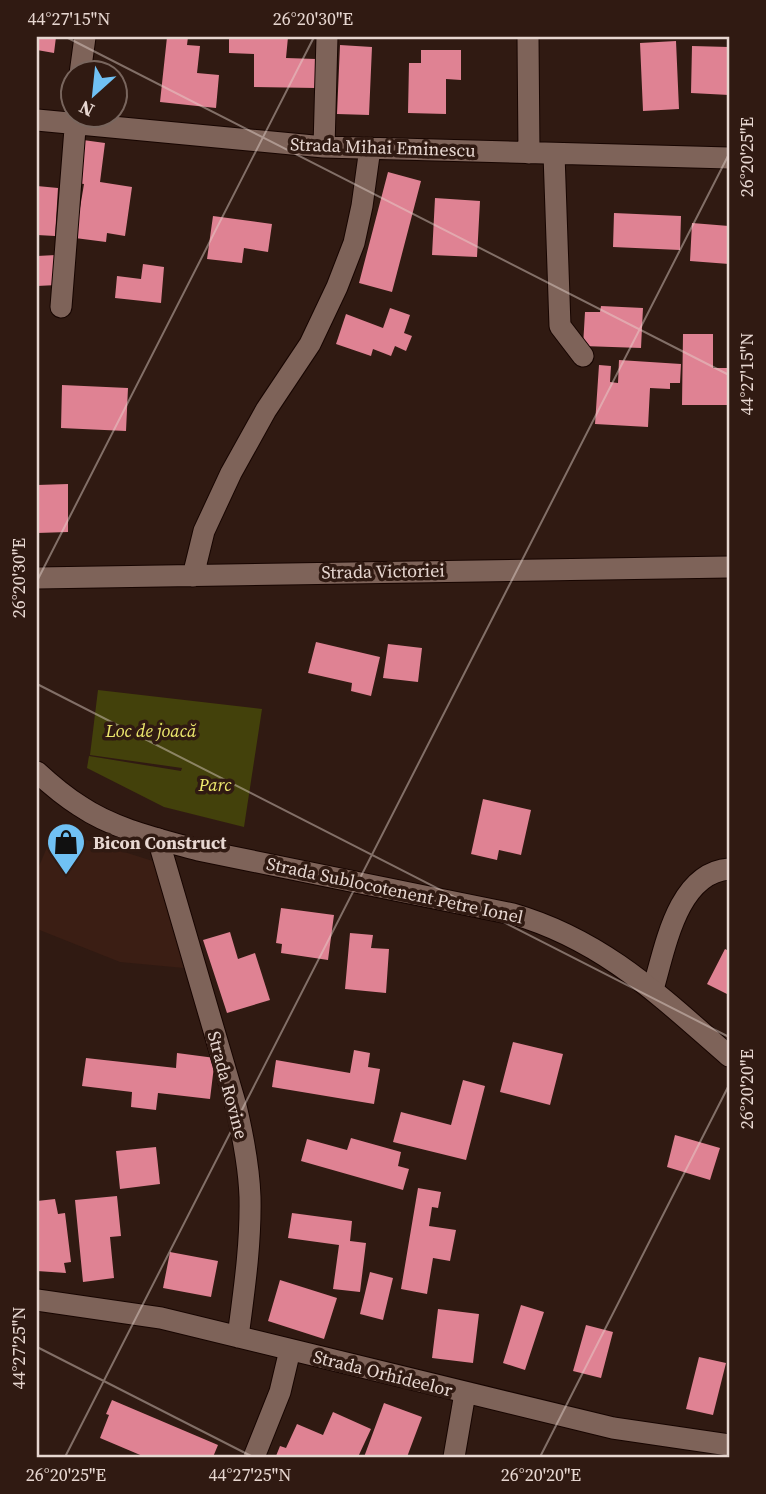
<svg xmlns="http://www.w3.org/2000/svg" width="766" height="1494" viewBox="0 0 766 1494" font-family="'Source Serif 4',serif">
  <style>
    .built { fill: #3b1e14 }
    .green { fill: #43410b }
    .building { fill: #df8293 }
    .lines { fill: none; stroke-linecap: round; stroke-linejoin: round }
    .minor-casing { stroke: #170501; stroke-width: 23 }
    .secondary-casing { stroke: #170501; stroke-width: 23 }
    .minor { stroke: #7e6359; stroke-width: 21 }
    .secondary { stroke: #7e6359; stroke-width: 21 }
    .ticks { fill: none; stroke: #e7d7d1; stroke-width: 2; stroke-opacity: 0.45 }
    .labels { text-anchor: middle; dominant-baseline: central; stroke-width: 7; stroke-linejoin: round; paint-order: stroke }
    .street-label { font-size: 18px; fill: #e7d7d1; stroke: #301a12 }
    .park-label { font-size: 18px; font-style: italic; fill: #ede86d; stroke: #301a12 }
    .poi-label { font-size: 18px; font-weight: bold; fill: #e7d7d1; stroke: #301a12; text-anchor: start }
    .neatline { fill: none; stroke: #e7d7d1; stroke-width: 2.5 }
    .ticks-label { font-size: 18px; text-anchor: middle; fill: #e7d7d1 }
  </style>
  <rect width="100%" height="100%" fill="#301a12"/>
  <path class="built" d="M56,826L77,837L159,863L184,968L120,962L37,929V871Z"/>
  <path class="green" d="M98,690L262,709L244,827L164,807L87,768L89,756L181,771L182,768L90,755Z"/>
  <path class="building" d="M37,37H56L54,53L37,50Z
    M167,37H188L187,45L200,46L197,73L219,75L216,108L160,102Z
    M229,37H288L286,58L316,59V88L254,87V54L229,53Z
    M676,41L679,109L643,111L640,43Z
    M340,45L372,47L369,115L337,114Z
    M692,46L729,47V95L691,93Z
    M421,50H461V80L446,79V114L408,113L409,63H421Z
    M83,140L105,143L100,182L132,187L125,236L107,233L106,242L75,238L84,184L76,183Z
    M388,172L421,181L392,292L359,283Z
    M37,186L58,188L55,236L37,235Z
    M435,198L480,201L477,257L432,255Z
    M614,213L681,216L680,250L613,247Z
    M213,216L272,224L268,252L244,248L242,263L207,259Z
    M692,223L729,226V264L690,261Z
    M56,255L57,285L37,286V256Z
    M143,264L164,267L161,303L115,298L117,276L141,279Z
    M601,306L643,308L641,348L583,346L585,312H600Z
    M390,308L410,315L404,333L412,336L406,351L395,346L391,356L373,349L371,356L336,344L346,314L383,328Z
    M683,334H713V368H729V405H682Z
    M619,360L681,364L680,383H670V389L650,388L648,427L595,424L599,365L611,366L610,382L618,383Z
    M62,385L128,388L126,431L61,428Z
    M68,484V532L37,533V485Z
    M316,642L380,657L371,696L351,691L352,683L308,673Z
    M388,644L422,648L418,682L383,678Z
    M483,799L531,810L521,855L499,850L497,860L471,854Z
    M281,908L334,915L328,960L281,953L282,944L276,943Z
    M230,932L238,959L255,953L270,1000L227,1013L203,940Z
    M350,933L373,935L371,948L389,949L386,993L345,989Z
    M725,949L729,951V995L707,984Z
    M513,1042L563,1054L550,1105L500,1092Z
    M354,1050L370,1053L368,1067L380,1069L374,1104L272,1087L276,1060L350,1073Z
    M177,1053L215,1058L210,1099L158,1093L156,1110L131,1107L132,1092L82,1086L86,1058L176,1068Z
    M463,1080L485,1086L466,1160L393,1142L401,1112L451,1125Z
    M675,1135L720,1148L710,1180L667,1167Z
    M351,1138L401,1152L398,1166L409,1169L403,1190L301,1161L307,1139L347,1150Z
    M156,1147L160,1184L120,1189L116,1151Z
    M418,1188L441,1192L438,1208L432,1207L429,1226L456,1230L450,1261L433,1258L427,1294L401,1289Z
    M117,1196L121,1236L110,1237L114,1278L83,1282L75,1200Z
    M55,1199L58,1214L65,1213L71,1262L64,1263L66,1273L37,1271V1201Z
    M292,1213L352,1221L350,1241L366,1243L360,1292L333,1289L339,1245L288,1238Z
    M170,1252L218,1261L211,1297L163,1288Z
    M370,1272L393,1278L383,1320L360,1314Z
    M280,1280L337,1298L324,1339L268,1321Z
    M521,1305L544,1312L525,1370L503,1363Z
    M438,1309L479,1314L473,1363L432,1358Z
    M586,1325L613,1332L601,1378L573,1371Z
    M699,1357L726,1363L713,1415L686,1409Z
    M112,1400L218,1445L213,1457H145L100,1438L109,1415L106,1414Z
    M384,1403L422,1417L407,1457H364Z
    M333,1412L371,1429L358,1457L276,1456L280,1446L286,1448L297,1424L323,1435Z"/>
  <g class="lines">
    <defs>
      <path id="minor" d="M528,37L529,153
        M80,74L85,37
        M37,120L324,147L729,158
        M324,147L327,37
        M554,154L560,326L583,356
        M61,307L76,116
        M193,576L204,531L231,473L266,410L310,344L337,287L354,243L362,206L370,148
        M37,578L729,567
        M158,839L236,1106C243,1136 249,1166 250,1197C251,1244 244,1291 238,1337
        M653,989C665,949 677,873 729,869
        M37,1300L161,1318L613,1428L729,1445
        M254,1457L280,1392L290,1350
        M454,1457L465,1393"/>
      <path id="secondary" d="M37,772C50,784 64,796 80,806C114,829 158,839 198,850L513,914C603,940 660,996 729,1056"/>
    </defs>
    <use href="#minor" class="minor-casing"/>
    <use href="#secondary" class="secondary-casing"/>
    <use href="#minor" class="minor"/>
    <use href="#secondary" class="secondary"/>
  </g>
  <path class="ticks" d="M66,37L729,375M37,581L314,37M37,684L729,1037M37,1347L253,1457M65,1457L729,154M540,1457L729,1085"/>
  <defs>
    <symbol id="shop-pin" viewBox="-11 -11 22 30"><path d="M0 17L-7.5 6A9.5 9.5 0 1 1 7.5 6Z" fill="#70c1f4" stroke="#301a12"/><path d="M-5-2.5h2.3a2.7 3.5 0 0 1 5.4 0H5L5.5 6h-11ZM-1.5-2.5h3a1.5 2.3 0 0 0-3 0Z" fill="#111"/></symbol>
  </defs>
  <g fill-rule="evenodd">
    <use href="#shop-pin" x="44" y="820" width="44" height="60"/>
  </g>
  <g class="labels">
    <g class="street-label">
      <text transform="translate(383 147) rotate(2)">Strada Mihai Eminescu</text>
      <text transform="translate(383 571) rotate(-1)">Strada Victoriei</text>
      <text transform="translate(395 890) rotate(12)">Strada Sublocotenent Petre Ionel</text>
      <text transform="translate(228 1085) rotate(75)">Strada Rovine</text>
      <text transform="translate(383 1373) rotate(14)">Strada Orhideelor</text>
    </g>
    <g class="park-label">
      <text x="151" y="730">Loc de joacă</text>
      <text x="215" y="784">Parc</text>
    </g>
    <g class="poi-label">
      <text x="93" y="842">Bicon Construct</text>
    </g>
  </g>
  <rect width="766" height="1494" fill="none" stroke="#301a12" stroke-width="77"/>
  <g transform="translate(94 94) rotate(207)"><circle r="33" fill="#301a12" stroke="#79665e" stroke-width="2"/>
  <path d="M0-5L12 26L0 18L-12 26Z" fill="#70c1f4"/>
  <text y="-10" font-size="19" font-weight="bold" text-anchor="middle" fill="#e7d7d1">N</text>
  </g>
  <rect x="38" y="38" width="690" height="1418" class="neatline"/>
  <g class="ticks-label">
    <text x="69" y="25">44°27'15"N</text>
    <text x="313" y="25">26°20'30"E</text>
    <text transform="translate(747 157) rotate(-90)" y="6">26°20'25"E</text>
    <text transform="translate(747 374) rotate(-90)" y="6">44°27'15"N</text>
    <text transform="translate(19 578) rotate(-90)" y="6">26°20'30"E</text>
    <text transform="translate(747 1089) rotate(-90)" y="6">26°20'20"E</text>
    <text transform="translate(19 1348) rotate(-90)" y="6">44°27'25"N</text>
    <text x="66" y="1481">26°20'25"E</text>
    <text x="250" y="1481">44°27'25"N</text>
    <text x="541" y="1481">26°20'20"E</text>
  </g>
</svg>
